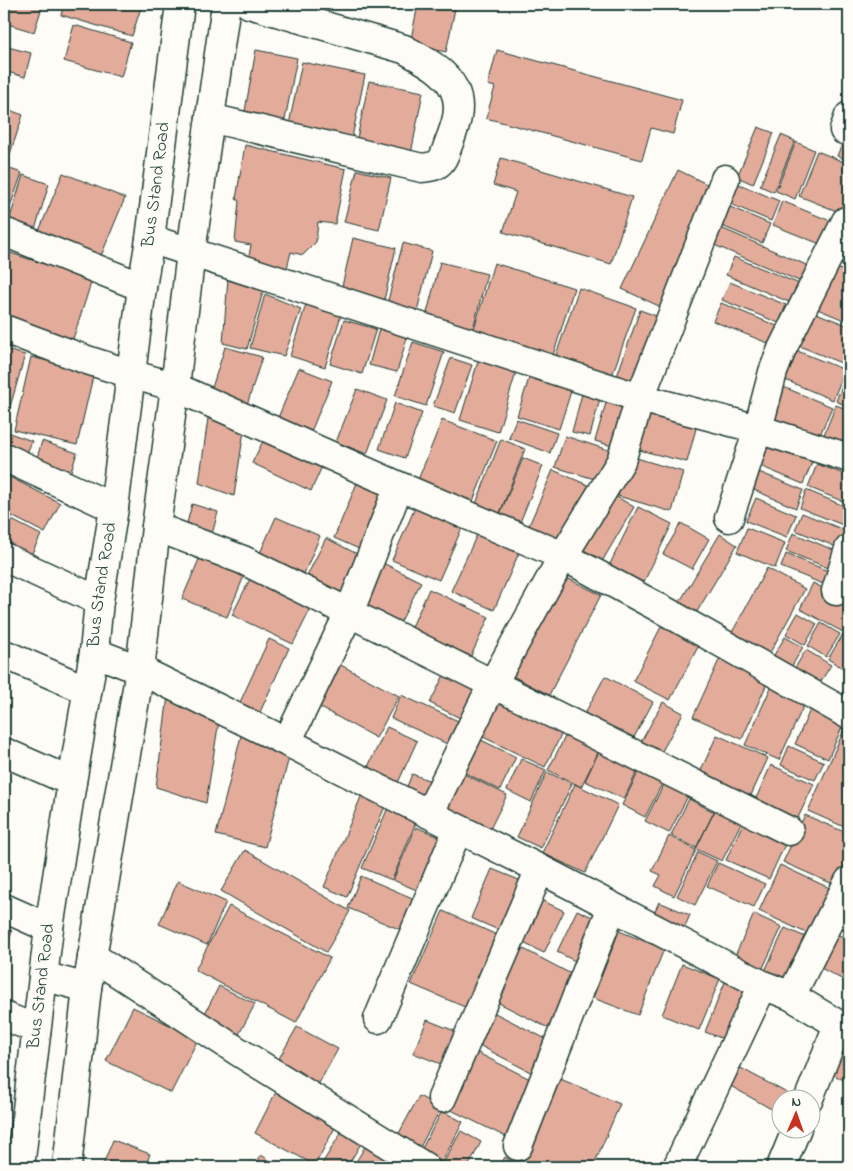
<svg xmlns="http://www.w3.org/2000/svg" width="853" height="1171" viewBox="0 0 853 1171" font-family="'Indie Flower',sans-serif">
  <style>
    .building { fill: #e3ab9a; stroke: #1f3d34 }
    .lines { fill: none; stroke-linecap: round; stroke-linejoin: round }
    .minor-casing { stroke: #1f3d34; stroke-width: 31 }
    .tertiary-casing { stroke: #1f3d34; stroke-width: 31 }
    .minor { stroke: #fdfcf7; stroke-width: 28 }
    .tertiary { stroke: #fdfcf7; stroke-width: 28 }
    .labels { text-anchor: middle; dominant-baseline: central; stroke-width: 4.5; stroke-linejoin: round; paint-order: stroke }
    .street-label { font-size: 18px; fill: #1f3d34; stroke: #fdfcf7 }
  </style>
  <rect width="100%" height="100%" fill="#fdfcf7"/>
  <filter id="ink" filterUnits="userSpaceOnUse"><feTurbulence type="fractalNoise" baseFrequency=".02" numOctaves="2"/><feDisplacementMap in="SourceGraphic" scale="10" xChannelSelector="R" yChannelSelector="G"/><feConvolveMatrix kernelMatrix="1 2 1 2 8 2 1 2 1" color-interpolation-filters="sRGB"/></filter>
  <g filter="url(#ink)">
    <path class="building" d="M4,4H43L34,32L4,23Z
      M64,4H142L132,36L61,15Z
      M418,4H456L446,52L410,44Z
      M74,25L131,42L121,77L64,61Z
      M4,46L31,53L25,77L4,71Z
      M256,50L297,58L283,130L243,122Z
      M497,50L682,100L673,134L651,128L642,160L486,118L495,87L488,85Z
      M302,62L365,75L350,147L287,134Z
      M369,81L423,92L410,159L355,148Z
      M4,108L23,115L8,160L4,158Z
      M849,126V161L837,156Z
      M758,127L774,133L753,184L737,177Z
      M781,135L795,141L774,192L760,186Z
      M796,142L814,150L795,199L776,191Z
      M245,145L346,169L335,224L318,222L316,242L303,255L291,252L287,268L248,261L251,245L235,242L239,201L236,199Z
      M817,151L849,164V216L799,196Z
      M501,158L632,197L611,264L503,232L516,192L493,185Z
      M4,167L22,173L5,221L4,220Z
      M357,170L391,178L379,230L344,222Z
      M678,170L717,189L661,307L622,289Z
      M63,173L125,198L96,268L34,243Z
      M23,175L49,184L33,236L7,228Z
      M732,181L779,201L771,221L723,201Z
      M782,201L840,225L830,248L773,225Z
      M723,204L770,224L762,243L715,223Z
      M849,219V268L832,261Z
      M714,225L818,270L811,286L707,242Z
      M353,238L396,248L384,300L341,291Z
      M403,243L432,251L416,315L386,308Z
      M8,252L92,280L72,342L4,319V265Z
      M734,257L807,287L796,305L726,275Z
      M440,262L487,274L473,329L426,317Z
      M494,263L574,288L552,359L472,335Z
      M832,266L849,273V322L815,308Z
      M228,278L264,288L247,349L223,343Z
      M730,282L786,305L779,323L722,300Z
      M579,288L636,308L610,381L554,361Z
      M265,294L301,309L284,356L250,348Z
      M307,301L342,312L325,367L290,356Z
      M721,303L777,326L770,344L713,321Z
      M640,310L659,317L635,385L616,379Z
      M811,311L849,326V356L846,365L797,345Z
      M344,320L376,329L362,374L330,364Z
      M380,326L408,334L397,372L369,365Z
      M413,342L444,352L426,406L395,396Z
      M225,347L262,357L247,405L210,394Z
      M4,349L25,355L6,421L4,420Z
      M795,350L845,370L833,400L783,379Z
      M480,355L518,366L498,432L460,420Z
      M31,357L94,372L77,445L14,430Z
      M451,358L472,365L455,413L433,406Z
      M299,368L332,381L310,434L277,420Z
      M849,369V407L836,401Z
      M531,372L573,385L559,429L517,416Z
      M781,386L832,407L816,444L765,423Z
      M357,389L387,400L367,454L336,442Z
      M583,390L601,395L590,436L572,432Z
      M608,396L632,403L619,448L595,441Z
      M395,403L422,413L405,458L379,449Z
      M836,405L849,410V453L821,442Z
      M645,408L698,421L687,462L635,449Z
      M209,411L245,424L234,496L199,483Z
      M516,419L557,433L550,453L509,438Z
      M442,420L497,441L473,501L418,480Z
      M4,431L32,441L25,458L4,450Z
      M266,435L324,462L311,491L252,463Z
      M565,436L611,451L601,481L555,467Z
      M501,439L525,449L498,518L474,509Z
      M763,440L813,460L803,484L753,463Z
      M42,441L77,453L67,483L34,468Z
      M630,456L683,472L672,512L618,496Z
      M523,458L543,466L518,527L498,519Z
      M817,464L849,476V504L808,487Z
      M553,470L590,486L564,545L527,530Z
      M754,470L803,490L796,508L747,487Z
      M4,474L60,503L45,533L4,512Z
      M357,483L390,497L366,552L334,538Z
      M806,490L849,508V525L848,527L800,508Z
      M607,491L634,507L597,570L570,555Z
      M756,498L796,515L787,537L746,521Z
      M418,501L465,521L439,580L392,560Z
      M192,504L218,512L211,538L185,531Z
      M638,507L672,524L640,590L605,574Z
      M802,513L849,532V538L844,550L795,530Z
      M4,516L41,535L26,565L4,554Z
      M276,517L320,536L301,581L256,562Z
      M681,523L709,539L692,569L663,554Z
      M480,528L522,546L494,610L451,591Z
      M747,528L785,543L775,568L737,552Z
      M793,533L843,554L836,571L786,551Z
      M720,534L737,545L692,620L675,610Z
      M326,538L363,557L341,601L304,582Z
      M203,550L247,569L227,617L182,599Z
      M786,554L838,575L833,588L781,567Z
      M379,561L421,582L399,625L358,604Z
      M767,568L805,589L767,658L729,638Z
      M559,574L601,595L549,695L507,673Z
      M251,577L312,606L293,644L232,615Z
      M813,583L849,602V619L843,632L800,609Z
      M429,589L489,617L471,656L411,629Z
      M798,613L817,624L805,645L786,634Z
      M821,623L840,634L826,657L808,646Z
      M662,625L699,645L670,700L633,681Z
      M843,634L849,638V672L828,659Z
      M785,637L803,647L789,671L771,660Z
      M269,639L289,648L256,721L236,711Z
      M806,650L831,665L818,686L793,671Z
      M720,658L769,679L742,739L693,717Z
      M335,662L399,696L376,738L312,703Z
      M448,667L486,687L468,722L430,703Z
      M605,676L653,702L632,741L584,715Z
      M772,685L806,700L779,760L745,745Z
      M401,695L467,725L456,748L391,718Z
      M168,696L220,714L206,803L156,787Z
      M491,699L562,733L545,767L475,733Z
      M663,702L683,713L661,753L641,742Z
      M813,703L846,718L828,759L795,744Z
      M387,727L417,741L396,787L365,773Z
      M569,729L602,745L581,787L548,770Z
      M844,730L849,732V829L808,811Z
      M242,732L291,750L265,847L216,835Z
      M717,735L768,758L748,802L697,779Z
      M479,739L516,757L500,790L463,772Z
      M789,746L824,762L815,780L781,765Z
      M600,749L639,768L624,799L585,781Z
      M521,759L546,770L531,802L507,790Z
      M771,765L814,784L795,824L753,805Z
      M640,769L664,780L645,817L622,805Z
      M460,772L507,795L488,833L442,810Z
      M547,772L572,784L541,848L517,837Z
      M412,774L431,781L423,801L404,794Z
      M575,784L618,805L585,873L542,853Z
      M664,784L688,796L669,833L645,821Z
      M365,787L389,797L347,897L324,887Z
      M689,799L714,812L696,848L671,835Z
      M390,803L419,815L392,880L362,868Z
      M715,810L741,823L722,861L696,849Z
      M805,815L849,834V871L842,888L783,862Z
      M745,819L788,838L769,879L726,860Z
      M416,827L449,841L426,894L393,880Z
      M669,836L696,850L674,896L655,886L661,875L652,871Z
      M245,850L350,911L326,952L221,891Z
      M698,852L717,861L695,905L677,896Z
      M718,863L765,884L754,907L707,886Z
      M780,865L838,892L817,938L759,911Z
      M492,869L524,882L503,932L471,918Z
      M361,876L424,903L411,934L348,908Z
      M178,881L226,902L207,945L159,924Z
      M849,890V933L832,923Z
      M537,898L564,911L544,953L517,940Z
      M659,902L690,915L682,933L651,920Z
      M229,906L330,958L296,1023L195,970Z
      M577,910L601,921L581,964L557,952Z
      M443,911L506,939L474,1011L411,984Z
      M754,914L782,927L761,972L733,960Z
      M4,928L12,931L4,957Z
      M785,928L812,940L791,987L763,975Z
      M619,931L664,949L638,1015L593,998Z
      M835,933L849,940V983L817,966Z
      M516,945L573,975L554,1031L491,999Z
      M682,964L720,979L699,1030L662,1015Z
      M727,977L751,987L729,1041L705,1032Z
      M219,986L255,1004L236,1040L201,1021Z
      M133,1007L198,1039L171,1093L106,1061Z
      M493,1012L550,1041L536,1075L477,1044Z
      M427,1020L460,1033L446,1066L413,1053Z
      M297,1027L338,1049L318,1085L277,1062Z
      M841,1041L849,1045V1083L825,1070Z
      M472,1050L534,1081L508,1138L445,1107Z
      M737,1066L796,1098H780V1114L727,1084Z
      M558,1078L620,1104L593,1167H526L522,1165Z
      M278,1088L339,1120L315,1165L255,1133Z
      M419,1096L441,1108L419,1149L397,1137Z
      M442,1111L463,1122L442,1162L421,1150Z
      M344,1128L363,1140L347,1167H320Z
      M461,1131L481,1142L468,1167H441Z
      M113,1140L150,1154L145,1167H102Z
      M366,1145L398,1164L396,1167H353Z
      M261,1155L280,1167H254Z
      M505,1157L521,1167H499Z"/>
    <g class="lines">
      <defs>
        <path id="minor" d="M210,118L422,168C429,167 435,167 440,162C444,158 446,151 448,145C455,127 463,108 454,89C445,70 422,59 404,49L249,4
          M844,130L849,116
          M4,232L142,287
          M150,239L640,398L758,429L849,458
          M4,329L87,360L131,374L175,387L399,486L563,556L667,612L849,715
          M4,457L114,508
          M729,518L758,429L773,372L782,349L846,221
          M156,527L243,560L789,831
          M4,557L99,601
          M836,591L849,549
          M94,652L140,670L287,742L429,814L540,869L763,985L791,996L849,1031
          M4,654L87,690
          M287,742L349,613L399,486
          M4,752L72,782
          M429,814L492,685L563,556L621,461L640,398L725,179
          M4,908L49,928
          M92,956L239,1052L425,1167
          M791,996L849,881
          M4,1016L36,1029
          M378,1019L458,829
          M442,1098L540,869
          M809,1098L838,1025
          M518,1146L612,907
          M677,1167L763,985
          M781,1167L797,1128"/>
        <g id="tertiary">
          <path d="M43,976L87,988"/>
          <path id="s1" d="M20,1167L49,928L72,782L94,652L99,601L114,508L142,287L150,239L180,4"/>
          <path d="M67,1167L87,988L140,670L156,527L175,387L191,252L226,4"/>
        </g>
      </defs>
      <use href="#minor" class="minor-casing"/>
      <use href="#tertiary" class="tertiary-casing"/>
      <use href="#minor" class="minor"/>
      <use href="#tertiary" class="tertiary"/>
    </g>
  </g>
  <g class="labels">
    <g class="street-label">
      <text stroke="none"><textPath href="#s1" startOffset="992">Bus Stand Road</textPath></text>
      <text stroke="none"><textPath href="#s1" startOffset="588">Bus Stand Road</textPath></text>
      <text stroke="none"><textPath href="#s1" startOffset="182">Bus Stand Road</textPath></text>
    </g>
  </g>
  <rect width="853" height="1171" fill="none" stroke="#fdfcf7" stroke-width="20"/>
  <rect x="10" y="10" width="833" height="1151" fill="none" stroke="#1f3d34" stroke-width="2" filter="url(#ink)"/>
  <g transform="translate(796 1114) rotate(2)"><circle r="24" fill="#fdfcf7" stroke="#a4b0a9"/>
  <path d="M0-4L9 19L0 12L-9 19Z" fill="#c8321e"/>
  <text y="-8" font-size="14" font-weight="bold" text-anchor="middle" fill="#1f3d34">N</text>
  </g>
</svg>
